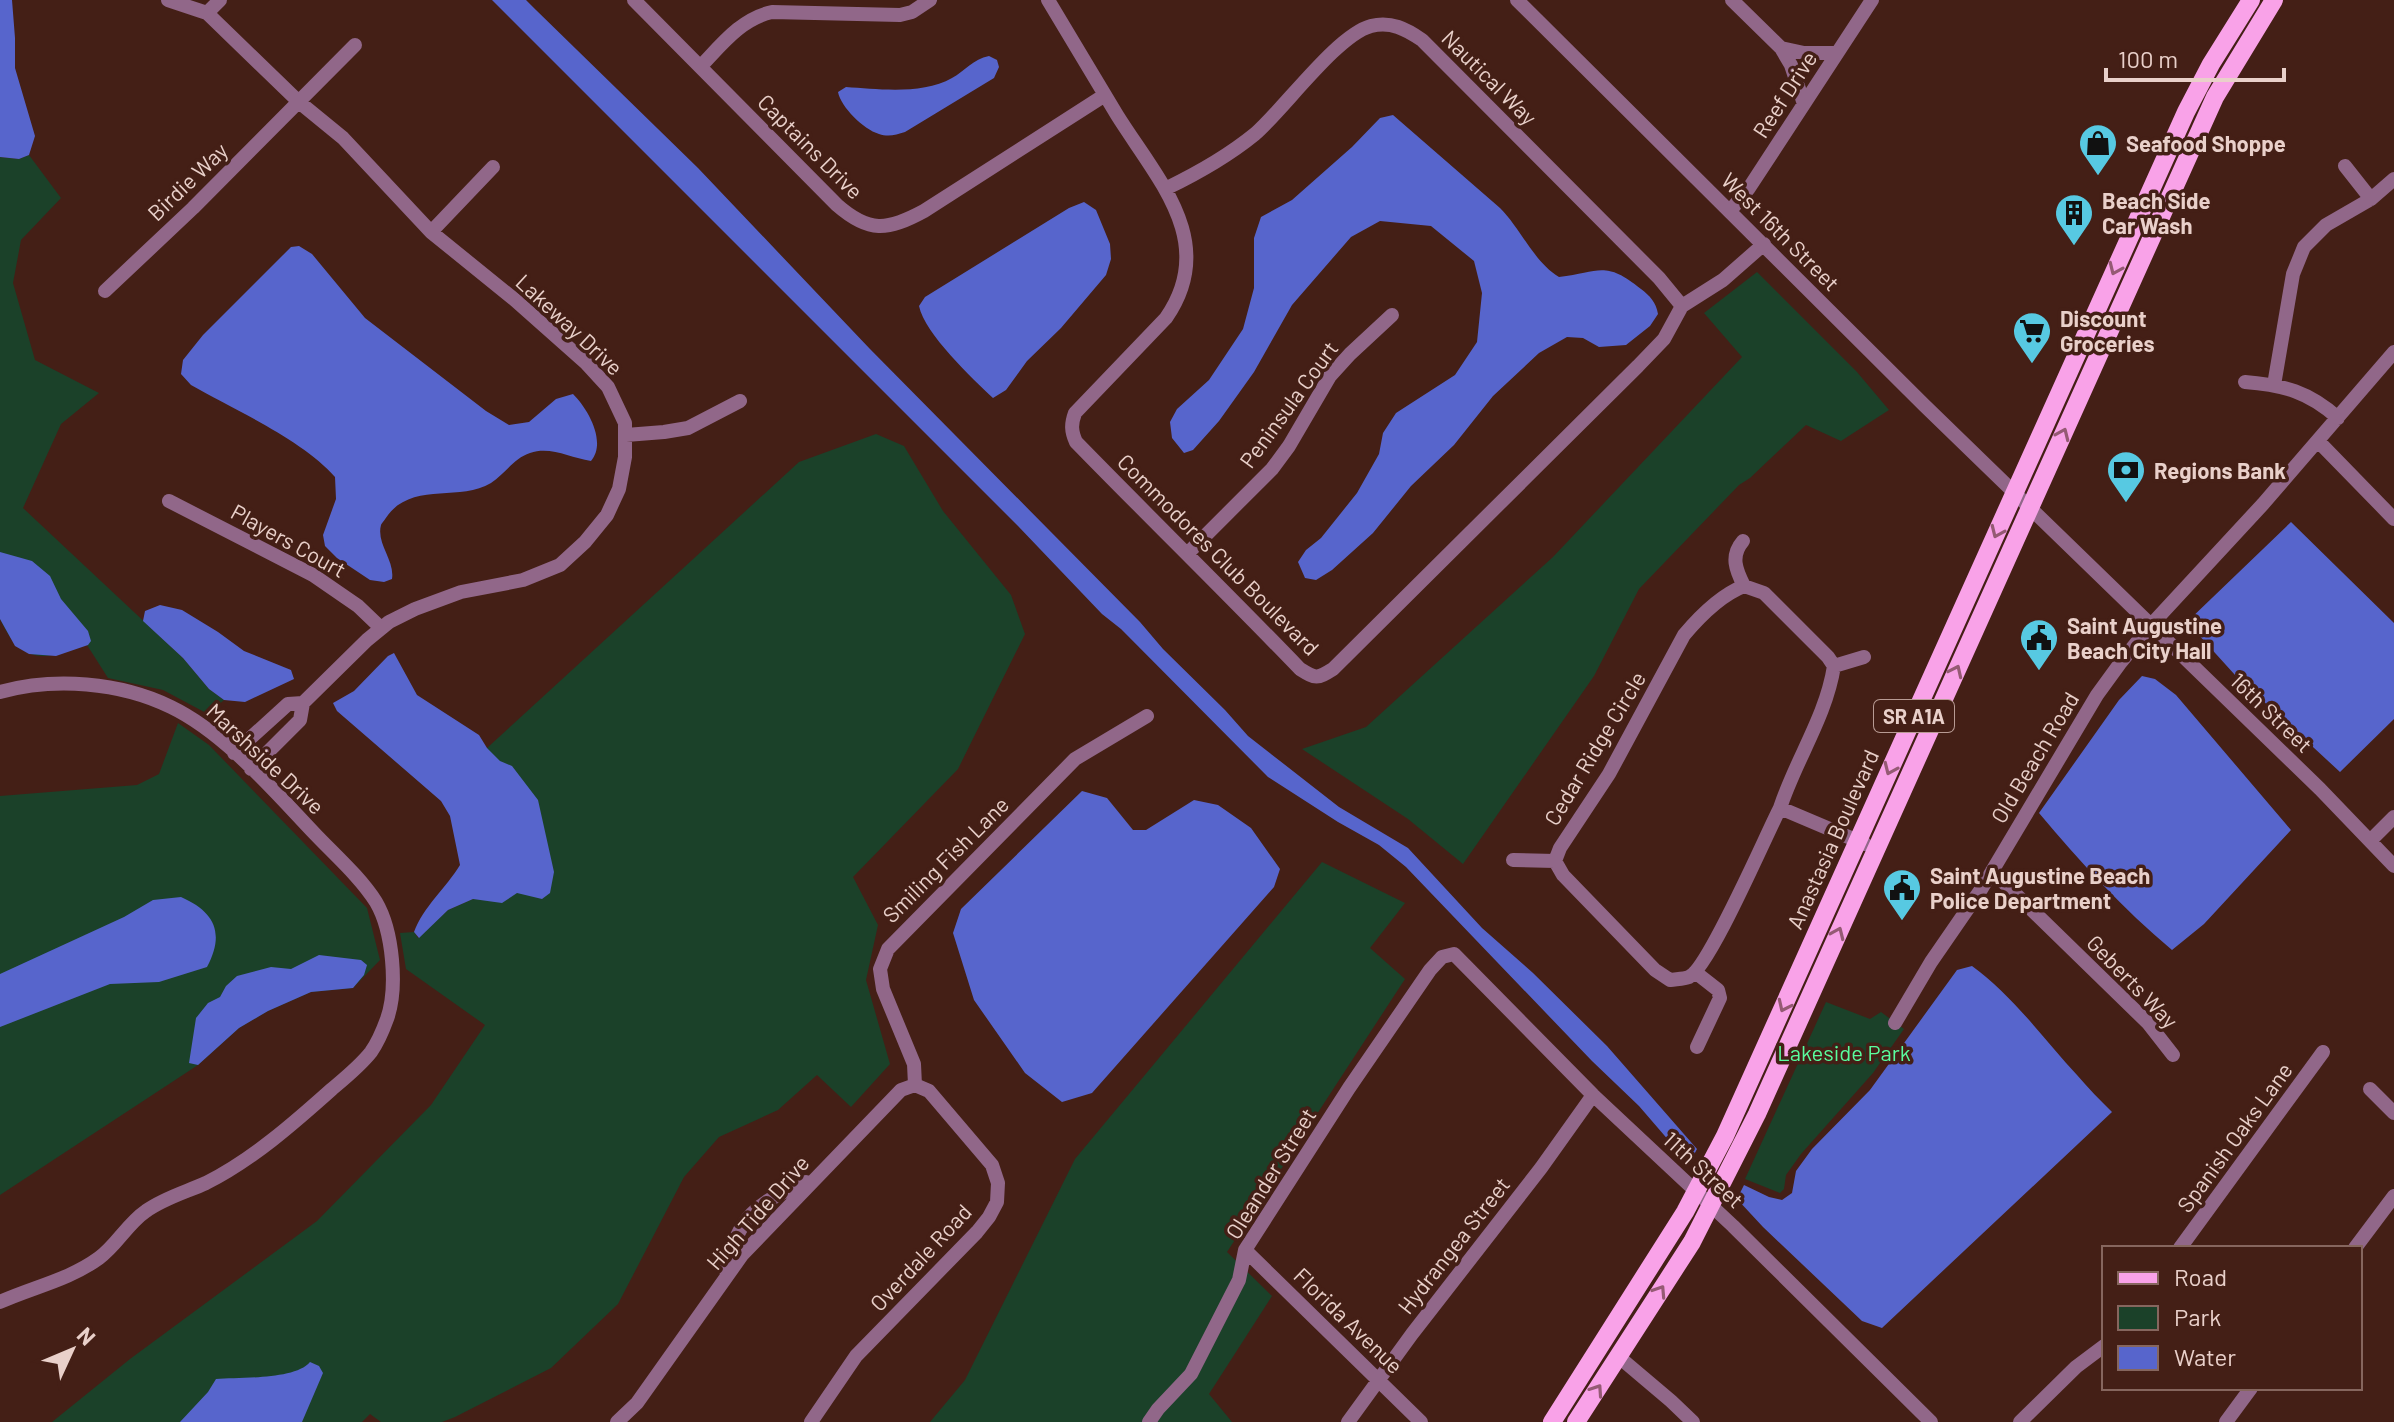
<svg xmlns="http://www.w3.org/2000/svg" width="2394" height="1422" viewBox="0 0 2394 1422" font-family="Barlow,sans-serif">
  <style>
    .green { fill: #1b4129 }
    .water { fill: #5765cc }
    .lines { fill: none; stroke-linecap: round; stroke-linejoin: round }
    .minor { stroke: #916789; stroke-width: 14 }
    .major { stroke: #f9a2e8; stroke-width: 18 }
    .oneway { stroke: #955a74 }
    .labels { text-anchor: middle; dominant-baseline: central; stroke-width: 7; stroke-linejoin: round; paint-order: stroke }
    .shield { fill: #441f16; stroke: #b89b94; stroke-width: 2 }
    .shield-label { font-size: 20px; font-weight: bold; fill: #e9d0ca }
    .street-label { font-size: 22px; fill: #e9d0ca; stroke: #441f16 }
    .poi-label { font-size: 22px; font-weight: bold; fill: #e9d0ca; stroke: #441f16; text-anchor: start }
    .park-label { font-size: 22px; fill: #59fd9e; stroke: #441f16 }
  </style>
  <rect width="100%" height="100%" fill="#441f16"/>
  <path class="green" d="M29,155L61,198L21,240L13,283L35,360L99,393L61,424L23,508L183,658L209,689L224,700L208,714L163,690L108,678L87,645C44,660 22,666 0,619V157L19,159Z
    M1757,272L1857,372L1889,410L1841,441L1806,425L1750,478L1739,485L1639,589L1594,676L1463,864L1408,819L1302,749L1366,727L1553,557L1742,357L1704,313Z
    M876,434L904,446L943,511L1011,595L1025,634L958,769L853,877L878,925L866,980L890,1064L851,1107L817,1075L778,1110L719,1137L684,1177L618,1304L551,1368L455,1417L442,1422H381L370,1414L362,1422H52L130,1359L317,1221L431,1105L485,1025L406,969L400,933L414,932L418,938L448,910L473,899L487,748L799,462Z
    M178,723L209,745L367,908L380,960L353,988L311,992L268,1011L239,1028L198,1065L0,1195V796L137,785L159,774Z
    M1322,862L1405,903L1370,948L1405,979L1227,1252L1272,1296L1209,1394L1232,1422H930L965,1380L1075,1159Z
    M1826,1002L1870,1019L1881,1012L1904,1029L1873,1073L1801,1154L1786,1175L1784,1189L1780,1193L1745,1179Z"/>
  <path class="water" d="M0,0H12L15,38V68L35,136L29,155L19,159L0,157Z
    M492,0H526L536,10L698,168L870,349L1140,622L1163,649L1225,710L1248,736L1339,807L1408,848L1482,928L1533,973L1607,1046L1697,1149L1689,1164L1639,1106L1592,1061L1406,867L1379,845L1338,822L1268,777L1121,629L1102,614L1018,526Z
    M989,56L997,60L999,67L994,78L905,132C896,135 888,137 879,134C863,129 841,107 838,92L846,87C878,89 922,95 952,78C965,71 973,59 989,56Z
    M1393,115L1500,208C1521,229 1534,262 1559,277C1600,272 1605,260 1641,289C1650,296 1656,302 1658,314L1650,326L1626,345L1599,347L1583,338L1567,337L1539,353L1493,396L1454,445L1411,486L1373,533L1332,570L1316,580L1305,578L1298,562L1306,550L1321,538L1357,493L1379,454L1383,433L1396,413L1455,375L1477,342L1482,293L1474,261L1431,226L1380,221L1351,237L1292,305L1254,372L1219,421L1193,450L1184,453L1172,438L1170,422L1177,409L1209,380L1243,329L1254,288V238L1261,217L1292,200L1352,147L1380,118Z
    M1084,202L1096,210L1110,244L1111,259L1106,275L1061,328L1027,361L1006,390L993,398C972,378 925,334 919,306L925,297L1069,208Z
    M299,246L312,254L365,318L486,411L509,425L529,422L556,399L573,394C588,409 607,442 591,461C570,458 551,446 530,453C514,458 505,474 491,483C459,502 413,482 388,515C386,518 382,523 381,525C376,544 395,560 392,579L384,582L370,580L337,558L325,546L323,535L336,499L335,477C303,440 235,410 191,385L181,374L183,360L203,335L291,247Z
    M2291,522L2394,623V719L2340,772L2235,675L2187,622Z
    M0,552L32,561L50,576L61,599L88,631L91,641L88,645L56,656L29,654L15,646L0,619Z
    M160,605L182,610L218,632L244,651L291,670L294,679L245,702L224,700L209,689L183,658L143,621L145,611Z
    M394,653L417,695L479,735L487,748L500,761L512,766L538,800L554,872L550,893L542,899L517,893L502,903L473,899L448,910L419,938L414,932C423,907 446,888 460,865L450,816L441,801L337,711L333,703L354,691L388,656Z
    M2142,676L2155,679L2176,695L2291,830L2204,924L2172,950C2123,909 2080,862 2039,813L2119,700Z
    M1082,791L1107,798L1133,830H1146L1194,800L1218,805L1251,828L1280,869L1274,887L1092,1093L1062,1102L1025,1073L974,1000L953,933L961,909Z
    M181,897C215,912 225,933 207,967L159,982L110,984L0,1027V974L124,917L153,900Z
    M319,955L361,960L367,965L364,975L353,988L311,992L268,1011L239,1028L198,1065L189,1063L196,1018L208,1003L220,997L226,986L237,976L271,967L291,969Z
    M1972,966C2013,996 2043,1038 2077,1075C2088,1088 2100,1100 2112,1112L1882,1328L1862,1321L1763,1227L1737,1199L1744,1185L1769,1197L1782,1200L1792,1193L1796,1171L1812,1149L1870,1090L1957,970Z
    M310,1362L319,1366L323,1373L302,1422H180L208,1392L216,1379C240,1377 295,1380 310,1362Z"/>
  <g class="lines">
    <path class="minor" d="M168,0L207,13L299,102L343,138L431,232L515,300L586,363L608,387L625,423V457L619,489L607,515L585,542L560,565L523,580L461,592L415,609L389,622L367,640L303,703L300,720L251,769
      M634,0L837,205C869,233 887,231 924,211L1105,95
      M1048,0C1071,38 1094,77 1117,115C1157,179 1219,242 1166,318L1075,413C1071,424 1071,431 1076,442C1150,518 1226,592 1300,669C1316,679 1317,679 1333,669L1638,366L1664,339L1682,306L1723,280L1764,244
      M1517,0L1924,405L2320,789L2394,866
      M1732,0L1781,48L1791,65L1804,104
      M207,13L220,0
      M1781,48L1804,53H1837
      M701,66C722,44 741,19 772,12L900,15L912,12L930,0
      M2345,166L2371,199
      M1167,188C1198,173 1228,156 1255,134C1284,109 1337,35 1371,26C1391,21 1406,29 1422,40L1659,278L1682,306
      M1730,211L1749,188L1872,0
      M431,232L493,167
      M105,291L193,208L355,45
      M2245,382C2284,385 2309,392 2338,418
      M2274,385L2293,274L2304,247L2326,225L2371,199L2394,179
      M626,435L664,432L688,428L740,401
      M2318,441L2394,519
      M169,501L313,575L358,606L381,628
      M1743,541C1730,556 1736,570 1744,586
      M1187,554L1272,469L1289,446L1330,376L1350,354L1392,315
      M1744,586L1764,593L1828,657L1834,666C1826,717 1796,759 1780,808C1766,835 1709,968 1689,977C1684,979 1676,979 1670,980L1655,970L1563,875L1555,861L1560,848L1609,774L1684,635C1700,616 1721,595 1744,586Z
      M1834,666L1864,657
      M0,692C54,677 120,682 171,707C225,733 274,791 315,834C336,856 360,877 376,902C393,931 398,988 387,1019C383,1030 378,1042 371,1052C360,1066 345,1078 332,1089C294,1123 252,1160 206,1183C186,1192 164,1198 146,1211C127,1224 117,1245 99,1258C69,1280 33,1287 0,1302
      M234,753L288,704L303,703
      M1780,808L1865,844
      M2370,841L2394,817
      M1513,860L1555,861
      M1992,871L2148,1023L2173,1055
      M1695,972L1718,990L1720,998L1697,1047
      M1895,1023L1931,962L1982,888L2097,695L2121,662L2151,625L2263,504L2394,352
      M915,1085L914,1064L883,989L880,969L888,949L1075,759L1147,716
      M2370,1089L2394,1113
      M2180,1248L2323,1052
      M2355,1248L2394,1196
      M1245,1250L1421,1422
      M726,1271C738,1216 756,1203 806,1182
      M1619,1357L1671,1401L1693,1422
      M617,1422L637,1403L742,1255L901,1090L915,1085
      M811,1422L856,1356L977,1232L989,1217L997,1202L998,1183L992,1165L929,1091L915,1085
      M1149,1422L1158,1409L1191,1374L1239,1280L1245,1250L1349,1088L1430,970L1442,957L1454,954L1593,1095L1733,1226L1931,1422
      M1348,1422L1412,1334L1541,1168L1593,1095
      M2020,1422L2076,1367L2104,1346
      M2226,1422L2251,1388"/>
    <path class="major" d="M1552,1422L1685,1212L1725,1136L2186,112L2211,64L2251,0
      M1576,1422L1692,1242L1757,1114L2215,97L2274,0"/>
  </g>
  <defs><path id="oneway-chevron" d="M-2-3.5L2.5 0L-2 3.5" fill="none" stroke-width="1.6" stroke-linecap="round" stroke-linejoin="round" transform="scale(2)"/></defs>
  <g class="oneway">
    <use href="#oneway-chevron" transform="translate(2115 269) rotate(114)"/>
    <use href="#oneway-chevron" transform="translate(2063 434) rotate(-66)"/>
    <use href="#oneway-chevron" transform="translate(1997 532) rotate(114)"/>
    <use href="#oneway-chevron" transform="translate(1956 671) rotate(-65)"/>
    <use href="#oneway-chevron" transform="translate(1890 769) rotate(114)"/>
    <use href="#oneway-chevron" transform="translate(1838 933) rotate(-66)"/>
    <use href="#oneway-chevron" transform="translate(1784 1006) rotate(115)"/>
    <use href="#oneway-chevron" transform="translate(1660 1291) rotate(-57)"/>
    <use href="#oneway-chevron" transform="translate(1597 1390) rotate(-56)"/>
  </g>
  <defs>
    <symbol id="shop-pin" viewBox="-11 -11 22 30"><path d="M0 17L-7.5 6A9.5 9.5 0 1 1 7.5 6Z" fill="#57c9e2" stroke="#441f16"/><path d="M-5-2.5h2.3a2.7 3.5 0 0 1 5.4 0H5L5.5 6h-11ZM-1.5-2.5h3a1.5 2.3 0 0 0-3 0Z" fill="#111"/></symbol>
    <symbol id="building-pin" viewBox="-11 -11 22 30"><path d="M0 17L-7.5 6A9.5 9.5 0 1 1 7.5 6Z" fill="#57c9e2" stroke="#441f16"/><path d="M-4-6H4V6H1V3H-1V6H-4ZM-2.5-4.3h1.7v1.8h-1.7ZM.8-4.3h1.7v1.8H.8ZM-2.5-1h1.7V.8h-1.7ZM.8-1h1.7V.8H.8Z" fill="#111"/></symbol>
    <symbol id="supermarket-pin" viewBox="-11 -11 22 30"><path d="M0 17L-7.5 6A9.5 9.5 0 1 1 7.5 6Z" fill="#57c9e2" stroke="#441f16"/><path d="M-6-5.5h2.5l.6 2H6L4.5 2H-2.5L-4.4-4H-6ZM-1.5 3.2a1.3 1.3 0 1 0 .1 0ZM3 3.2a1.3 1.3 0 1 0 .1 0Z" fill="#111"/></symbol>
    <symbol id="bank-pin" viewBox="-11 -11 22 30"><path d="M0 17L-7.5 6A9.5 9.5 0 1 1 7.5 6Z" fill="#57c9e2" stroke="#441f16"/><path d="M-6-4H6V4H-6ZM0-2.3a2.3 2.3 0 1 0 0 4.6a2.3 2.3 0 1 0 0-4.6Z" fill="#111"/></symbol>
    <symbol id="civic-pin" viewBox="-11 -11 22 30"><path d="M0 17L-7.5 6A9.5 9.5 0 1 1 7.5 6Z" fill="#57c9e2" stroke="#441f16"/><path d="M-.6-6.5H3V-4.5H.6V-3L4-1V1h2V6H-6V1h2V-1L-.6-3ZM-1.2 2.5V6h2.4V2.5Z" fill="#111"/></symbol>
  </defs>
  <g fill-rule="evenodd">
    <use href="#shop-pin" x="2076" y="121" width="44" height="60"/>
    <use href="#building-pin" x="2052" y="191" width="44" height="60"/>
    <use href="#supermarket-pin" x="2010" y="309" width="44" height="60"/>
    <use href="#bank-pin" x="2104" y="448" width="44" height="60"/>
    <use href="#civic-pin" x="2017" y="616" width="44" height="60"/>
    <use href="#civic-pin" x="1880" y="866" width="44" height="60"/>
  </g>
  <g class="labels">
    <rect class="shield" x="1874" y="700" width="80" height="32" rx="6"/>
    <g class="shield-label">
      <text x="1914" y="716">SR A1A</text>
    </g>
    <g class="street-label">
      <text transform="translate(1490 77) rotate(45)">Nautical Way</text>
      <text transform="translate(1784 94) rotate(-57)">Reef Drive</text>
      <text transform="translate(811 146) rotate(45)">Captains Drive</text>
      <text transform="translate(187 181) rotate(-44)">Birdie Way</text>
      <text transform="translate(1781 231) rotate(45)">West 16th Street</text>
      <text transform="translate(570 324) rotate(43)">Lakeway Drive</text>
      <text transform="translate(1288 404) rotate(-54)">Peninsula Court</text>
      <text transform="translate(289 540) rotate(29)">Players Court</text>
      <text transform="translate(1219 554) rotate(45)">Commodores Club Boulevard</text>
      <text transform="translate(2272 712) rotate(44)">16th Street</text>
      <text transform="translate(1594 748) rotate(-59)">Cedar Ridge Circle</text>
      <text transform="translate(2034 757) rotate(-59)">Old Beach Road</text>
      <text transform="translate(266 758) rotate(43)">Marshside Drive</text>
      <text transform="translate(1832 839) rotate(-66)">Anastasia Boulevard</text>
      <text transform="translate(945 859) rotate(-45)">Smiling Fish Lane</text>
      <text transform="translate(2133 981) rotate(46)">Geberts Way</text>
      <text transform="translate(2234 1137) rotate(-54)">Spanish Oaks Lane</text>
      <text transform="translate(1704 1169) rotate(43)">11th Street</text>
      <text transform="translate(1270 1173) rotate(-58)">Oleander Street</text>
      <text transform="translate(757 1212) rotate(-49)">High Tide Drive</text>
      <text transform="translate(1453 1245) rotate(-52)">Hydrangea Street</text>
      <text transform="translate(920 1257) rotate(-47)">Overdale Road</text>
      <text transform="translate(1349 1320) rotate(44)">Florida Avenue</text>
    </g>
    <g class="poi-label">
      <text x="2126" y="143">Seafood Shoppe</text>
      <text x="2102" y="200">Beach Side<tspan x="2102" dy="25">Car Wash</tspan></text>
      <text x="2060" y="318">Discount<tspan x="2060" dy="25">Groceries</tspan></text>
      <text x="2154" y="470">Regions Bank</text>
      <text x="2067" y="625">Saint Augustine<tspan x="2067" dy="25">Beach City Hall</tspan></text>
      <text x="1930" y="875">Saint Augustine Beach<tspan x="1930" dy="25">Police Department</tspan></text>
    </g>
    <g class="park-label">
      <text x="1844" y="1052">Lakeside Park</text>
    </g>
  </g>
  <rect x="2102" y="1246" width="260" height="144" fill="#441f16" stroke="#86665e" stroke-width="2"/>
  <rect x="2118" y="1272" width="40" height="12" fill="#f9a2e8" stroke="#86665e" stroke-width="2"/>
  <text x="2174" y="1286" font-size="24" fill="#e9d0ca">Road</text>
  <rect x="2118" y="1306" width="40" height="24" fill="#1b4129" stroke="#86665e" stroke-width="2"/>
  <text x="2174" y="1326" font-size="24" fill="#e9d0ca">Park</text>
  <rect x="2118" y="1346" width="40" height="24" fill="#5765cc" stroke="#86665e" stroke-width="2"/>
  <text x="2174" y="1366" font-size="24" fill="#e9d0ca">Water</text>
  <g transform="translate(72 1350) rotate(46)" stroke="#441f16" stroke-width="6" paint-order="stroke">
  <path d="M0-6L14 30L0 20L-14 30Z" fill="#e9d0ca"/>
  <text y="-12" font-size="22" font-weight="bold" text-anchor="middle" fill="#e9d0ca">N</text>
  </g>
  <path d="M2106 68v12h178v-12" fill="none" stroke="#e9d0ca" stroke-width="4"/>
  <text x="2118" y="68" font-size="24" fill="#e9d0ca" stroke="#441f16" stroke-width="6" paint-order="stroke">100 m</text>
</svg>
